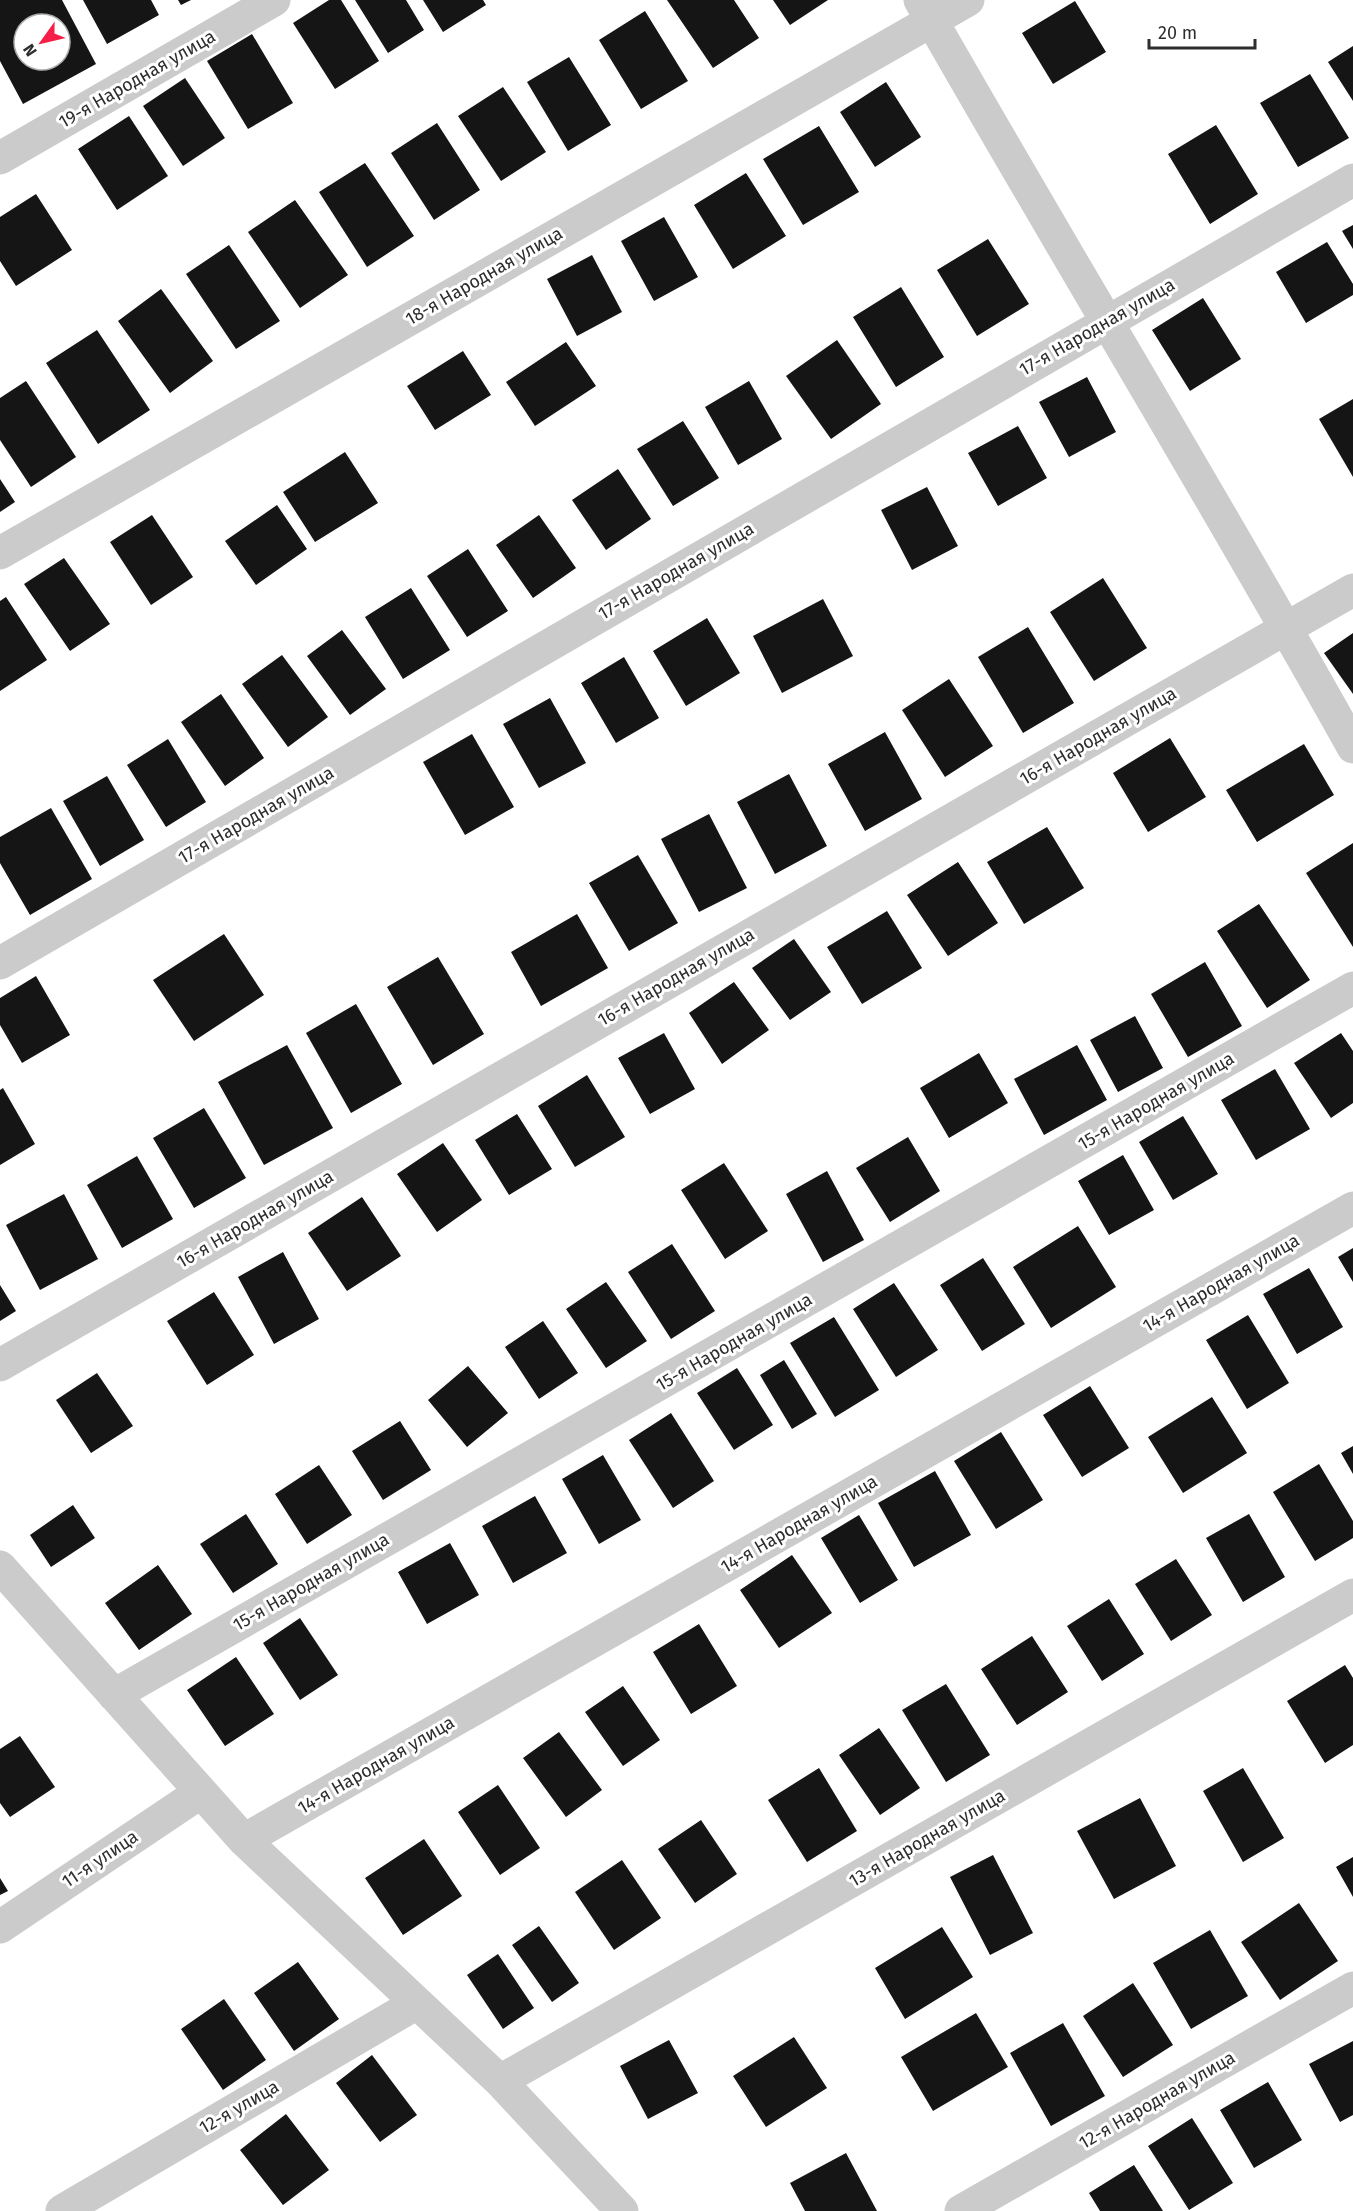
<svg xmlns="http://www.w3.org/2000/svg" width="1353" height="2211" viewBox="0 0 1353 2211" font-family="'Fira Sans',sans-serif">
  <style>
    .building { fill: #151515; fill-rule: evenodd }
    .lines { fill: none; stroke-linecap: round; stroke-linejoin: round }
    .minor { stroke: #cbcbcb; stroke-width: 33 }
    .labels { text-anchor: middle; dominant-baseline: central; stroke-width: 6; stroke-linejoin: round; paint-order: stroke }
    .street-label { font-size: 18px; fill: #2e2e2e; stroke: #fff }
  </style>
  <rect width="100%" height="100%" fill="#fff"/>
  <path class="building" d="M0,0H62L96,64L23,104L0,61ZM24,24H60V60H24Z
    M83,0H151L159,15L107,44Z
    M178,0H191L181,5Z
    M329,0H341L379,61L335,89L293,23Z
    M355,0H406L424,30L388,53Z
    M423,0H483L486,5L443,32Z
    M667,0H734L759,38L713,68Z
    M773,0H828L790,25Z
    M1075,1L1106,52L1053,84L1022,33Z
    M645,11L688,81L641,109L599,40Z
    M252,34L293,103L248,129L207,61Z
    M1353,46V101L1328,62Z
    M569,57L611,125L568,151L527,82Z
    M1310,74L1349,138L1298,167L1260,103Z
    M185,78L225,138L183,166L143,106Z
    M886,82L921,137L875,167L840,112Z
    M503,87L546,152L501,181L458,116Z
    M129,116L168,176L117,210L78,149Z
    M437,123L480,190L434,220L391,153Z
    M1216,125L1258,194L1210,224L1168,154Z
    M819,126L859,192L803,225L763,159Z
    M365,163L414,236L367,267L319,192Z
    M746,173L786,236L733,269L694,205Z
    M36,194L72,250L16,286L0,261V217Z
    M295,200L348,275L300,308L248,232Z
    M664,217L698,277L654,301L621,241Z
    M1353,225V249L1342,231Z
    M988,239L1029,304L977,336L937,270Z
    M1327,242L1353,284V295L1306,323L1276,272Z
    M229,245L280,321L236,349L186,274Z
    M592,255L622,312L577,336L547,279Z
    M901,287L944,357L896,387L853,317Z
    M161,289L213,361L170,393L118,321Z
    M1203,298L1241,359L1190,391L1152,330Z
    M97,330L150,410L98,444L46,363Z
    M837,340L881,404L831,439L786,376Z
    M566,342L596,386L535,426L506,382Z
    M463,351L491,395L435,430L407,386Z
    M1087,377L1116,432L1069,457L1039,402Z
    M26,381L76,457L31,487L0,440V398Z
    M749,381L782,439L738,465L705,407Z
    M1353,399V477L1319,419Z
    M683,421L719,478L673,506L637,449Z
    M1018,426L1047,478L998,506L968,453Z
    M345,452L378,503L315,542L283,492Z
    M618,469L651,519L606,550L572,500Z
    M0,479L15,502L0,512Z
    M927,487L958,546L912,570L881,510Z
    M277,505L307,549L256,585L225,541Z
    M152,515L193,577L151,605L110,542Z
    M539,515L576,568L533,598L496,545Z
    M468,549L508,611L467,637L427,576Z
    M64,558L110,624L70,651L24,584Z
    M1103,578L1147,648L1094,681L1050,612Z
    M411,588L450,650L403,679L365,617Z
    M6,597L47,660L0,691V601Z
    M823,599L853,656L782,693L753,636Z
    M707,618L740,673L686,706L653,651Z
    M1028,627L1074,703L1023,733L978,657Z
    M342,630L386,689L350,715L307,656Z
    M1353,633V694L1324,653Z
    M282,655L328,717L288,747L242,684Z
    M624,657L659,718L616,743L581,683Z
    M949,679L993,746L945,777L902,710Z
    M221,694L264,758L225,786L181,722Z
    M550,698L586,763L539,788L503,724Z
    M885,732L922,799L865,831L828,764Z
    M472,734L514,807L465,835L423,762Z
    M1170,738L1206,797L1148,832L1113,773Z
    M168,739L206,802L166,827L127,765Z
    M1304,744L1334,795L1257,842L1226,790Z
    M789,774L827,846L775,874L737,802Z
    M107,776L144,840L100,866L63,801Z
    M51,808L92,879L30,915L0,863V837Z
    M709,814L747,888L699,912L661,839Z
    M1047,827L1084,888L1024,924L987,862Z
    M1353,843V947L1306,873Z
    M638,855L678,923L629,951L589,883Z
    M958,862L998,923L948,956L907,895Z
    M1259,904L1310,980L1267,1008L1217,931Z
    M887,911L922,968L862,1004L827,947Z
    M577,914L608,968L541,1006L511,952Z
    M224,934L264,995L194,1041L153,980Z
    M794,939L831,992L790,1020L752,968Z
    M438,957L484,1034L433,1065L387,987Z
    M1205,962L1242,1026L1188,1057L1151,994Z
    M36,976L70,1035L22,1063L0,1025V998Z
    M734,982L769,1030L722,1064L689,1013Z
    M356,1004L402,1084L351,1113L306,1033Z
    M1135,1016L1163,1068L1118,1092L1090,1040Z
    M664,1033L695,1089L650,1114L618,1058Z
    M1341,1033L1353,1051V1103L1331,1118L1294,1063Z
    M287,1045L333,1128L264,1165L218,1082Z
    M1077,1045L1107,1100L1044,1135L1014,1079Z
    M979,1053L1008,1103L949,1138L920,1088Z
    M1275,1069L1310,1129L1256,1160L1221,1100Z
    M587,1075L625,1137L575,1167L538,1106Z
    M3,1088L35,1144L0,1165V1090Z
    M204,1108L246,1178L194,1208L153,1138Z
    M517,1114L552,1169L509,1195L475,1140Z
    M1183,1116L1218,1174L1173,1200L1139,1142Z
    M908,1137L940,1191L890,1222L856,1168Z
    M443,1143L482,1200L437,1232L397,1174Z
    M1123,1155L1154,1210L1109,1235L1078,1181Z
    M137,1156L173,1219L122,1248L87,1185Z
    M724,1163L768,1231L725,1259L681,1190Z
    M827,1171L864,1240L823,1262L786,1194Z
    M64,1194L98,1259L40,1290L6,1225Z
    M362,1197L401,1256L347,1291L308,1233Z
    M1078,1226L1116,1287L1051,1328L1013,1267Z
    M672,1244L715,1311L671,1339L628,1272Z
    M1353,1248V1282L1338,1257Z
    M283,1252L319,1319L274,1344L238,1277Z
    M983,1258L1025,1324L982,1351L940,1285Z
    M1309,1268L1343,1327L1297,1354L1263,1294Z
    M606,1282L647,1341L606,1368L566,1309Z
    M894,1283L938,1350L896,1377L853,1309Z
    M0,1285L16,1311L0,1321Z
    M214,1292L254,1355L207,1385L167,1321Z
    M1248,1315L1289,1383L1247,1409L1206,1340Z
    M834,1317L879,1390L835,1417L790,1343Z
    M543,1321L578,1373L539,1399L505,1347Z
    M784,1360L817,1414L792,1429L760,1375Z
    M468,1366L508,1413L467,1447L428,1400Z
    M737,1368L773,1425L734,1450L697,1393Z
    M97,1373L133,1426L91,1453L56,1400Z
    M1090,1386L1129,1448L1082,1477L1043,1415Z
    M1212,1397L1247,1453L1183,1493L1148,1437Z
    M671,1413L714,1481L673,1508L629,1440Z
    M400,1421L431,1470L383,1500L352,1451Z
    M1001,1432L1043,1500L996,1529L954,1461Z
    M1353,1446V1474L1341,1453Z
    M603,1455L641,1520L599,1544L562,1479Z
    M1319,1464L1353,1521V1538L1315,1561L1273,1492Z
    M319,1465L352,1515L307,1544L275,1494Z
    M935,1471L971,1535L914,1567L878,1503Z
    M535,1496L567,1553L513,1583L482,1526Z
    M73,1505L95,1538L51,1567L30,1535Z
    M246,1514L278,1564L233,1593L200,1544Z
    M1249,1514L1285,1577L1243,1602L1206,1538Z
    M859,1515L898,1580L860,1603L821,1538Z
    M450,1543L479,1595L427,1624L398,1572Z
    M792,1555L832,1613L779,1648L740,1590Z
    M1176,1559L1212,1615L1171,1641L1135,1584Z
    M158,1565L192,1614L139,1650L105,1603Z
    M1109,1599L1144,1654L1102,1681L1067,1626Z
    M300,1618L338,1675L300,1700L263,1643Z
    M699,1624L737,1686L691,1714L653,1652Z
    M1032,1636L1068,1692L1017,1725L981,1669Z
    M236,1657L274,1714L225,1746L187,1690Z
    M1345,1665L1353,1678V1745L1325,1763L1287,1701Z
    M946,1684L990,1755L946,1782L902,1710Z
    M623,1686L660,1740L623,1766L585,1712Z
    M879,1728L920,1788L880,1815L839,1755Z
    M559,1732L602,1790L566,1817L523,1758Z
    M20,1736L55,1787L10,1817L0,1803V1749Z
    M819,1768L857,1831L807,1862L768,1800Z
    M1243,1768L1284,1838L1243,1862L1203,1791Z
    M498,1785L540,1848L500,1875L458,1812Z
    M1140,1798L1176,1866L1114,1899L1077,1831Z
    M701,1820L737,1874L695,1903L658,1849Z
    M424,1839L462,1896L403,1935L365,1878Z
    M993,1855L1033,1933L990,1955L950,1877Z
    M1353,1857V1897L1336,1867Z
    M622,1860L661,1918L614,1950L575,1892Z
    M0,1878L8,1891L0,1895Z
    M1299,1903L1338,1961L1280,2000L1241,1942Z
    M539,1926L579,1983L552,2002L512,1945Z
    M942,1927L973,1977L905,2019L875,1968Z
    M1210,1930L1248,1996L1191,2029L1153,1963Z
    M498,1954L534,2008L503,2029L467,1975Z
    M298,1962L339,2019L294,2051L254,1993Z
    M1133,1983L1173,2045L1123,2077L1083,2016Z
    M224,1999L266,2060L223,2090L181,2029Z
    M976,2013L1008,2067L933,2111L901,2057Z
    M1063,2023L1105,2096L1051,2126L1010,2053Z
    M794,2037L827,2088L766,2127L733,2076Z
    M669,2040L698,2093L648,2119L620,2066Z
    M1353,2041V2115L1340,2122L1309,2064Z
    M372,2055L417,2115L380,2142L336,2083Z
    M1268,2082L1302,2140L1254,2168L1220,2110Z
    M286,2114L329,2170L283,2205L240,2150Z
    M1192,2118L1233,2183L1189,2210L1148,2146Z
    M846,2153L877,2211H805L790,2183Z
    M1134,2165L1163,2211H1100L1089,2193Z"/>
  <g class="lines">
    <path class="minor" d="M920,0C1062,250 1213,496 1353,747
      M0,158L274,0
      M0,553L968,0
      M0,963L1353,180
      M0,1365L1353,590
      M0,1567L244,1840L500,2081L622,2211
      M114,1695L1353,988
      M244,1840L1353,1208
      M0,1927L201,1792
      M500,2081L1353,1595
      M62,2211L417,2003
      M961,2211L1353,1988"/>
  </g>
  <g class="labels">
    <g class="street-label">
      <text transform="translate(137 79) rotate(-30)">19-я Народная улица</text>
      <text transform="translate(484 276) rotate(-30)">18-я Народная улица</text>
      <text transform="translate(1097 327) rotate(-30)">17-я Народная улица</text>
      <text transform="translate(676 571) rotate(-30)">17-я Народная улица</text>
      <text transform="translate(1098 736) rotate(-30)">16-я Народная улица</text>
      <text transform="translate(256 815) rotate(-30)">17-я Народная улица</text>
      <text transform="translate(676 977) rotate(-30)">16-я Народная улица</text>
      <text transform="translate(1156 1101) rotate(-30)">15-я Народная улица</text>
      <text transform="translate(255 1219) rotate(-30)">16-я Народная улица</text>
      <text transform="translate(1221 1283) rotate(-30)">14-я Народная улица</text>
      <text transform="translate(734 1342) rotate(-30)">15-я Народная улица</text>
      <text transform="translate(799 1524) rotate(-30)">14-я Народная улица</text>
      <text transform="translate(311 1582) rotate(-30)">15-я Народная улица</text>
      <text transform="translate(376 1765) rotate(-30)">14-я Народная улица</text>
      <text transform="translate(927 1838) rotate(-30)">13-я Народная улица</text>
      <text transform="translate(100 1859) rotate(-34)">11-я улица</text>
      <text transform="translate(1157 2100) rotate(-30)">12-я Народная улица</text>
      <text transform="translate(239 2107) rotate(-30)">12-я улица</text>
    </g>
  </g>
  <g transform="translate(42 42) rotate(236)"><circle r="28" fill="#ffffff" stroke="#ababab" stroke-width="1.5"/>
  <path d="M0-4.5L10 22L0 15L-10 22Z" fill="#f51f48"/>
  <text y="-9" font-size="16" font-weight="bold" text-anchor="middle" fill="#2e2e2e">N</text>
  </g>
  <path d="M1149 39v9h106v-9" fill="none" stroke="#2e2e2e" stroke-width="3"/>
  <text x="1158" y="39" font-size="18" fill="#2e2e2e" stroke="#ffffff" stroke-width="4.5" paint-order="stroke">20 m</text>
</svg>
